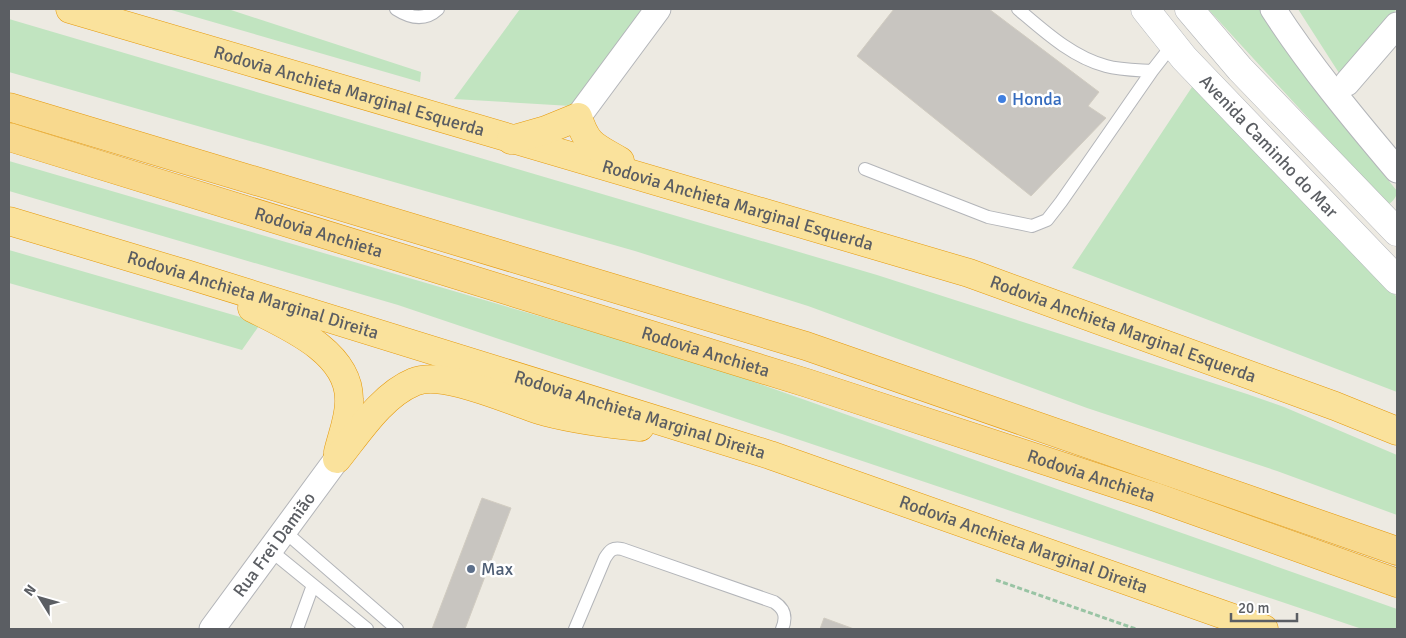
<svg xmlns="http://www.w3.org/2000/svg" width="1406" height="638" viewBox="0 0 1406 638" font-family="Signika,sans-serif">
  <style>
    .green { fill: #c1e4c0 }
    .building { fill: #c8c5c0; stroke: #d1ccc1 }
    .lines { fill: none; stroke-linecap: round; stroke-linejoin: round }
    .service-casing { stroke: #b3b5b9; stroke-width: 14 }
    .minor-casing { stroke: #b3b5b9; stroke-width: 27 }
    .tertiary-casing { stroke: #b3b5b9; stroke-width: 29 }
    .secondary-casing { stroke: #b4b7bc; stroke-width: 29 }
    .trunk-casing { stroke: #e5990a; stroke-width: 29 }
    .motorway-casing { stroke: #e5990a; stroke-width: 29 }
    .path { stroke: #99c4a4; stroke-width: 3; stroke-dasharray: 5 2.5; stroke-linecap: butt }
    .service { stroke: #fff; stroke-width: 12 }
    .minor { stroke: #fff; stroke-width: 25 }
    .tertiary { stroke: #fff; stroke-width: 28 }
    .secondary { stroke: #fff; stroke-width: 28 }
    .trunk { stroke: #fae29c; stroke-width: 28 }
    .motorway { stroke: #f8d98e; stroke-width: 28 }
    .shop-dot { fill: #3f7fe0; stroke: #fff; stroke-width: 2 }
    .service-dot { fill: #5c6f8a; stroke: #fff; stroke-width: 2 }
    .labels { text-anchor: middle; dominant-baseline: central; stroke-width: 5; stroke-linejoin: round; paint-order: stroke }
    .street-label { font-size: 18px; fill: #5b5e63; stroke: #fff }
    .shop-label { font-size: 18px; fill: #366cbe; stroke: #fff; text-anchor: start }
    .service-label { font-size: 18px; fill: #4e5e75; stroke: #fff; text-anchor: start }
  </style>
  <rect width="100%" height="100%" fill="#edeae2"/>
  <path class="green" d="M168,9H228L421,72L420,82Z
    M520,9H643L571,106L454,99Z
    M1208,9H1263L1337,117L1397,191C1397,197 1393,201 1388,205Z
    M1298,9H1397L1339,73Z
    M9,19L877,275L1247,394L1284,407L1397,455V515L1277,471L1087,408L808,306L635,251L9,72Z
    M1194,84L1397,297V392L1072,268Z
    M9,161L703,364L1397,609V629H1362L398,305L9,191Z
    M9,250L261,323L242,350L9,283Z"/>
  <path class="building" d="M894,9H989L1099,92L1088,106L1106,118L1031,196L857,56Z
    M482,498L511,508L465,629H432Z
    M824,618L854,629H820Z"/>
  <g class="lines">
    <defs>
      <path id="service" d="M396,9C410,18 425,21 438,9
        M1018,9C1044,31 1072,57 1106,66C1120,70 1137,70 1152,71L1173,44
        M865,169L988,217L1032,226L1047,220L1061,202L1152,71
        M284,531L397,629
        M270,550L367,629
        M297,629L313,585
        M575,629L605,558C610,550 613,547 622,549L774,602C785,609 787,617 782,629"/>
      <g id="minor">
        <path d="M1273,9C1310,66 1353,118 1397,170"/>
        <path d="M1347,83L1397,25"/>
        <path d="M578,117L658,9"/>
        <path id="s1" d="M212,629L337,459"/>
      </g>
      <path id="tertiary" d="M1189,9L1240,69L1397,232"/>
      <g id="secondary">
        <path id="s2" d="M1145,9L1184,58L1397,280"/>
      </g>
      <g id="trunk">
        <path id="s3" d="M70,9L969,273L1335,406L1397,431"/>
        <path d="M511,140L546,130L578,117C587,146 595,146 620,161"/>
        <path id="s4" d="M9,221L186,274L770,455L1264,629"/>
        <path d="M252,308C288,326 349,352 349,399C350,416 342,435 338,452"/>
        <path d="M337,459C358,433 382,395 414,382C443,369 514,403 546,412C577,420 608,424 640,427"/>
      </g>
      <g id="motorway">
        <path d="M9,107L806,346L1397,551"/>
        <path id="s5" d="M9,137L807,383L1153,496L1397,583"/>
      </g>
    </defs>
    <use href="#service" class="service-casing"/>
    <use href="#minor" class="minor-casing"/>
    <use href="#tertiary" class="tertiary-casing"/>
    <use href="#secondary" class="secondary-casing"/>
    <use href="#trunk" class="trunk-casing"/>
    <use href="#motorway" class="motorway-casing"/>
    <path class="path" d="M996,580L1136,629"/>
    <use href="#service" class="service"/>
    <use href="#minor" class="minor"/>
    <use href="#tertiary" class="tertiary"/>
    <use href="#secondary" class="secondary"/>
    <use href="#trunk" class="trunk"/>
    <use href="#motorway" class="motorway"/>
  </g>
  <circle class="shop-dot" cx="1002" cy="99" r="5"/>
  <circle class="service-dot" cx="471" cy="569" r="5"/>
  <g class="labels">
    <g class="street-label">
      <text stroke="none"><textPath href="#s3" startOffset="291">Rodovia Anchieta Marginal Esquerda</textPath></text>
      <text stroke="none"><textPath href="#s2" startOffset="185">Avenida Caminho do Mar</textPath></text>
      <text stroke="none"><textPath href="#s3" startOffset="696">Rodovia Anchieta Marginal Esquerda</textPath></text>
      <text stroke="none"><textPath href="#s5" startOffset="324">Rodovia Anchieta</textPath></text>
      <text stroke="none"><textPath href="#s4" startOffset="255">Rodovia Anchieta Marginal Direita</textPath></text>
      <text stroke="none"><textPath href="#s3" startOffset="1101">Rodovia Anchieta Marginal Esquerda</textPath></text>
      <text stroke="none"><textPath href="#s5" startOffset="729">Rodovia Anchieta</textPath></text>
      <text stroke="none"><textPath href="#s4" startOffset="660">Rodovia Anchieta Marginal Direita</textPath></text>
      <text stroke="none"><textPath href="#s5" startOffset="1134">Rodovia Anchieta</textPath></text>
      <text stroke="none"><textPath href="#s1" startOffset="105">Rua Frei Damião</textPath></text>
      <text stroke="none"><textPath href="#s4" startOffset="1065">Rodovia Anchieta Marginal Direita</textPath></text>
    </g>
    <g class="shop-label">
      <text x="1012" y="99">Honda</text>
    </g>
    <g class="service-label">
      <text x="481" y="569">Max</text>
    </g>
  </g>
  <rect width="1406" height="638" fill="none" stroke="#5b5e63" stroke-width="20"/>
  <g transform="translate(40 598) rotate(307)" stroke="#ffffff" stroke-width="4" paint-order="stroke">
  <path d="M0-4L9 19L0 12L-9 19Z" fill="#5b5e63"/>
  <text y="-8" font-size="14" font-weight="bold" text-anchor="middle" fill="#5b5e63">N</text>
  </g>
  <path d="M1231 613v8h66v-8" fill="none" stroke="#5b5e63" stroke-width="2.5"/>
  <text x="1238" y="613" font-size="15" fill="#5b5e63" stroke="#ffffff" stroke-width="4" paint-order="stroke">20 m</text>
</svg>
